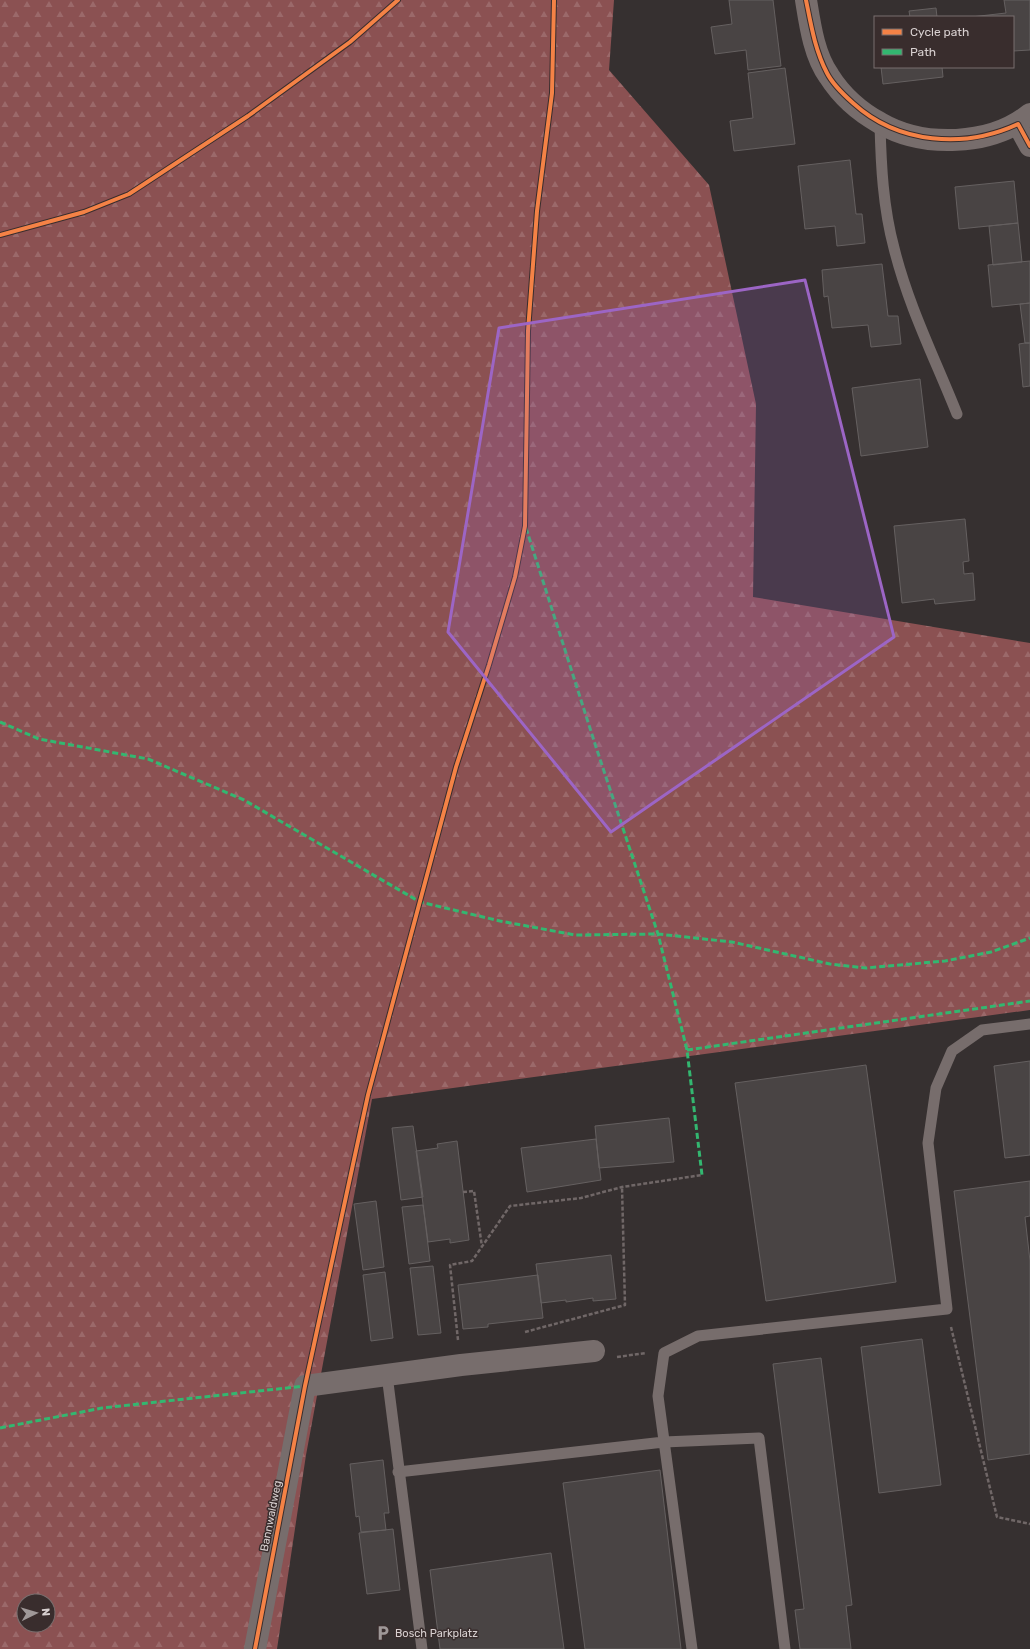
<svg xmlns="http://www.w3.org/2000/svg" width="1030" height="1649" viewBox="0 0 1030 1649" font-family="Rubik,sans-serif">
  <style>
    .forest { fill: url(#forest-firs); fill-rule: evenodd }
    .building { fill: #494444; stroke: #656060 }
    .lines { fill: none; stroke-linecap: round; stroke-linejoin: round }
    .path { stroke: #706767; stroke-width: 2.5; stroke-dasharray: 4 2; stroke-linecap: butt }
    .lane { stroke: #776d6c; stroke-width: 11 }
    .street { stroke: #776d6c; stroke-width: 22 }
    .quiet { stroke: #33b770; stroke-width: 3; stroke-dasharray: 6 3; stroke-linecap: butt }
    .cycleway-casing { stroke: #392d2d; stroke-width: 6 }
    .cycleway { stroke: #f48246; stroke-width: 4 }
    .marked { fill: #9c65c5; fill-opacity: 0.2; stroke: #9c65c5; stroke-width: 3; stroke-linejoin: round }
    .labels { text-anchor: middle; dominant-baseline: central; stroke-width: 3; stroke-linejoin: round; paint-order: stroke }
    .street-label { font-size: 11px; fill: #d8d0d0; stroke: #392d2d }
    .poi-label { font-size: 11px; fill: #d8d0d0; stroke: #392d2d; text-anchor: start }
  </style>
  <defs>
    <pattern id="forest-firs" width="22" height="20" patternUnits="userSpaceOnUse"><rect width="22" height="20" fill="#8b5152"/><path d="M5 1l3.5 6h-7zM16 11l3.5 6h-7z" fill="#9b696a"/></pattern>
  </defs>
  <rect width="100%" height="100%" fill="#363030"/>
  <path class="forest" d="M0,0H614L609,70L709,185L756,404L753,597L1030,643V1010L372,1099L306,1455L277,1649H0ZM24,1601H48V1625H24Z"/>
  <path class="building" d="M729,0H773L781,66L748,70L746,50L715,54L711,27L732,24Z
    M1004,0H1030V50L1013,51V17H971L1006,13Z
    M936,8L937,17H910L909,11Z
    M881,67H942L943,77L883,84Z
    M785,68L795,144L734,151L730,121L753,118L748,73Z
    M850,160L856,214H862L865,243L837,246L835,226L805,229L798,166Z
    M1014,181L1018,223L959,229L955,187Z
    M1018,223L1022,262L993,265L989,226Z
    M1030,261V303L992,307L988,265Z
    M882,264L888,316H898L901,344L871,347L868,325L832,328L828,296L824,297L822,270Z
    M1030,303V343H1025L1020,304Z
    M1025,343H1030V386L1023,387L1019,344Z
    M920,379L928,447L861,456L852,388Z
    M965,519L969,561L963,562L964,574L973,573L975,600L935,604L934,599L902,603L894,526Z
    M1030,1061V1155L1005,1158L994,1066Z
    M866,1065L896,1282L766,1301L735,1083Z
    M669,1118L674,1162L599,1168L595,1126Z
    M413,1126L423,1197L401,1200L392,1128Z
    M596,1139L601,1180L527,1192L521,1148Z
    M457,1141L469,1240L450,1243V1239L428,1242L416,1151L438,1148L437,1144Z
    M1030,1181V1216L1025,1217L1030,1261V1454L988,1460L954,1191Z
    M376,1201L384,1267L363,1270L354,1204Z
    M423,1205L430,1261L409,1264L402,1207Z
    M611,1255L616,1299L593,1301V1298L566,1302V1300L541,1303L536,1264Z
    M433,1266L441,1333L418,1335L410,1268Z
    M385,1272L393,1338L371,1341L363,1275Z
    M538,1275L543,1318L488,1324V1327L463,1329L458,1285Z
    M922,1339L941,1485L879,1493L861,1347Z
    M821,1358L852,1605L846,1606L851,1649H800L795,1610L804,1609L773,1364Z
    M383,1460L389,1513H384L386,1530L361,1532L359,1516L356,1517L350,1464Z
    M660,1470L681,1649H585L563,1483Z
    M393,1529L400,1590L367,1594L359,1533Z
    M551,1553L564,1649H440L430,1570Z"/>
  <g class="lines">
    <path class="path" d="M463,1192L474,1191L482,1247
      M951,1327L997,1517L1030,1524
      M525,1332L625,1305L622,1187
      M458,1340L450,1265L472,1261L510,1206L581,1198L622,1187L702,1175
      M617,1357L646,1353"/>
    <path class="lane" d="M880,124C881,165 883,207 894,248C908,305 935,359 957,414
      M387,1375L422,1649
      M398,1472L664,1442L759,1438L785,1649
      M692,1649L658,1396L664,1353L698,1336L947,1309L928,1143L936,1088L952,1051L982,1030L1030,1024"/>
    <path class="street" d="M806,0C810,25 814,55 829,76C841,95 860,112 880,123C923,148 991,146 1030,114
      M1018,124L1030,146
      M255,1649L305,1386L461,1365L594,1351"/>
    <path class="quiet" d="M526,528L596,747L658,934L687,1050L702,1175
      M0,722L39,739L148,759L244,800L420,902L500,921L575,935L658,934L732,942L830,964L866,968L945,961L991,952L1030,938
      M687,1050L1030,1001
      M0,1428L102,1408L305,1386V1384"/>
    <defs>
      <path id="cycleway" d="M806,0C811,25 815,50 827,73C833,85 844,95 853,103C898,144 964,149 1018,124L1030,146
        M0,235L84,212L129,194L248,116L350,42L398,0
        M255,1649L305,1386L368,1095L456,767L489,665L515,577L525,526L528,331L537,211L552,93L554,0"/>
    </defs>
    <use href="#cycleway" class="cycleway-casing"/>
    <use href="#cycleway" class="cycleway"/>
  </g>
  <path class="marked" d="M805,280L894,637L611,832L448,632L499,328Z"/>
  <defs>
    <symbol id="parking-bare" viewBox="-9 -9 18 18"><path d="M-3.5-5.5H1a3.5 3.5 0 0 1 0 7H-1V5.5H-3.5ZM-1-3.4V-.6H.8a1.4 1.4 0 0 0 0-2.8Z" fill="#9f9898" stroke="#392d2d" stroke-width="2.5" paint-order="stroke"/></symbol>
  </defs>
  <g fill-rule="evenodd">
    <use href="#parking-bare" x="372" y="1622" width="22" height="22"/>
  </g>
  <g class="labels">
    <g class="street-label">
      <text transform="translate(271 1516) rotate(-79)">Bannwaldweg</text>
    </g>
    <g class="poi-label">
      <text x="395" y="1633">Bosch Parkplatz</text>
    </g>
  </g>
  <rect x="874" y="16" width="140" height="52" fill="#392d2d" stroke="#796e6e"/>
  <rect x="882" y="29" width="20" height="6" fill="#f48246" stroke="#796e6e"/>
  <text x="910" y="36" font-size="12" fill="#d8d0d0">Cycle path</text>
  <rect x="882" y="49" width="20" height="6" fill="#33b770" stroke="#796e6e"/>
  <text x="910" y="56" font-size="12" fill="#d8d0d0">Path</text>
  <g transform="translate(36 1613) rotate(85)"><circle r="19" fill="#392d2d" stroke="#796e6e"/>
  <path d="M0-3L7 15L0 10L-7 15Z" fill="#9f9898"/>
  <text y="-6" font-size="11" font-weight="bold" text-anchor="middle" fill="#d8d0d0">N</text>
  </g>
</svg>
